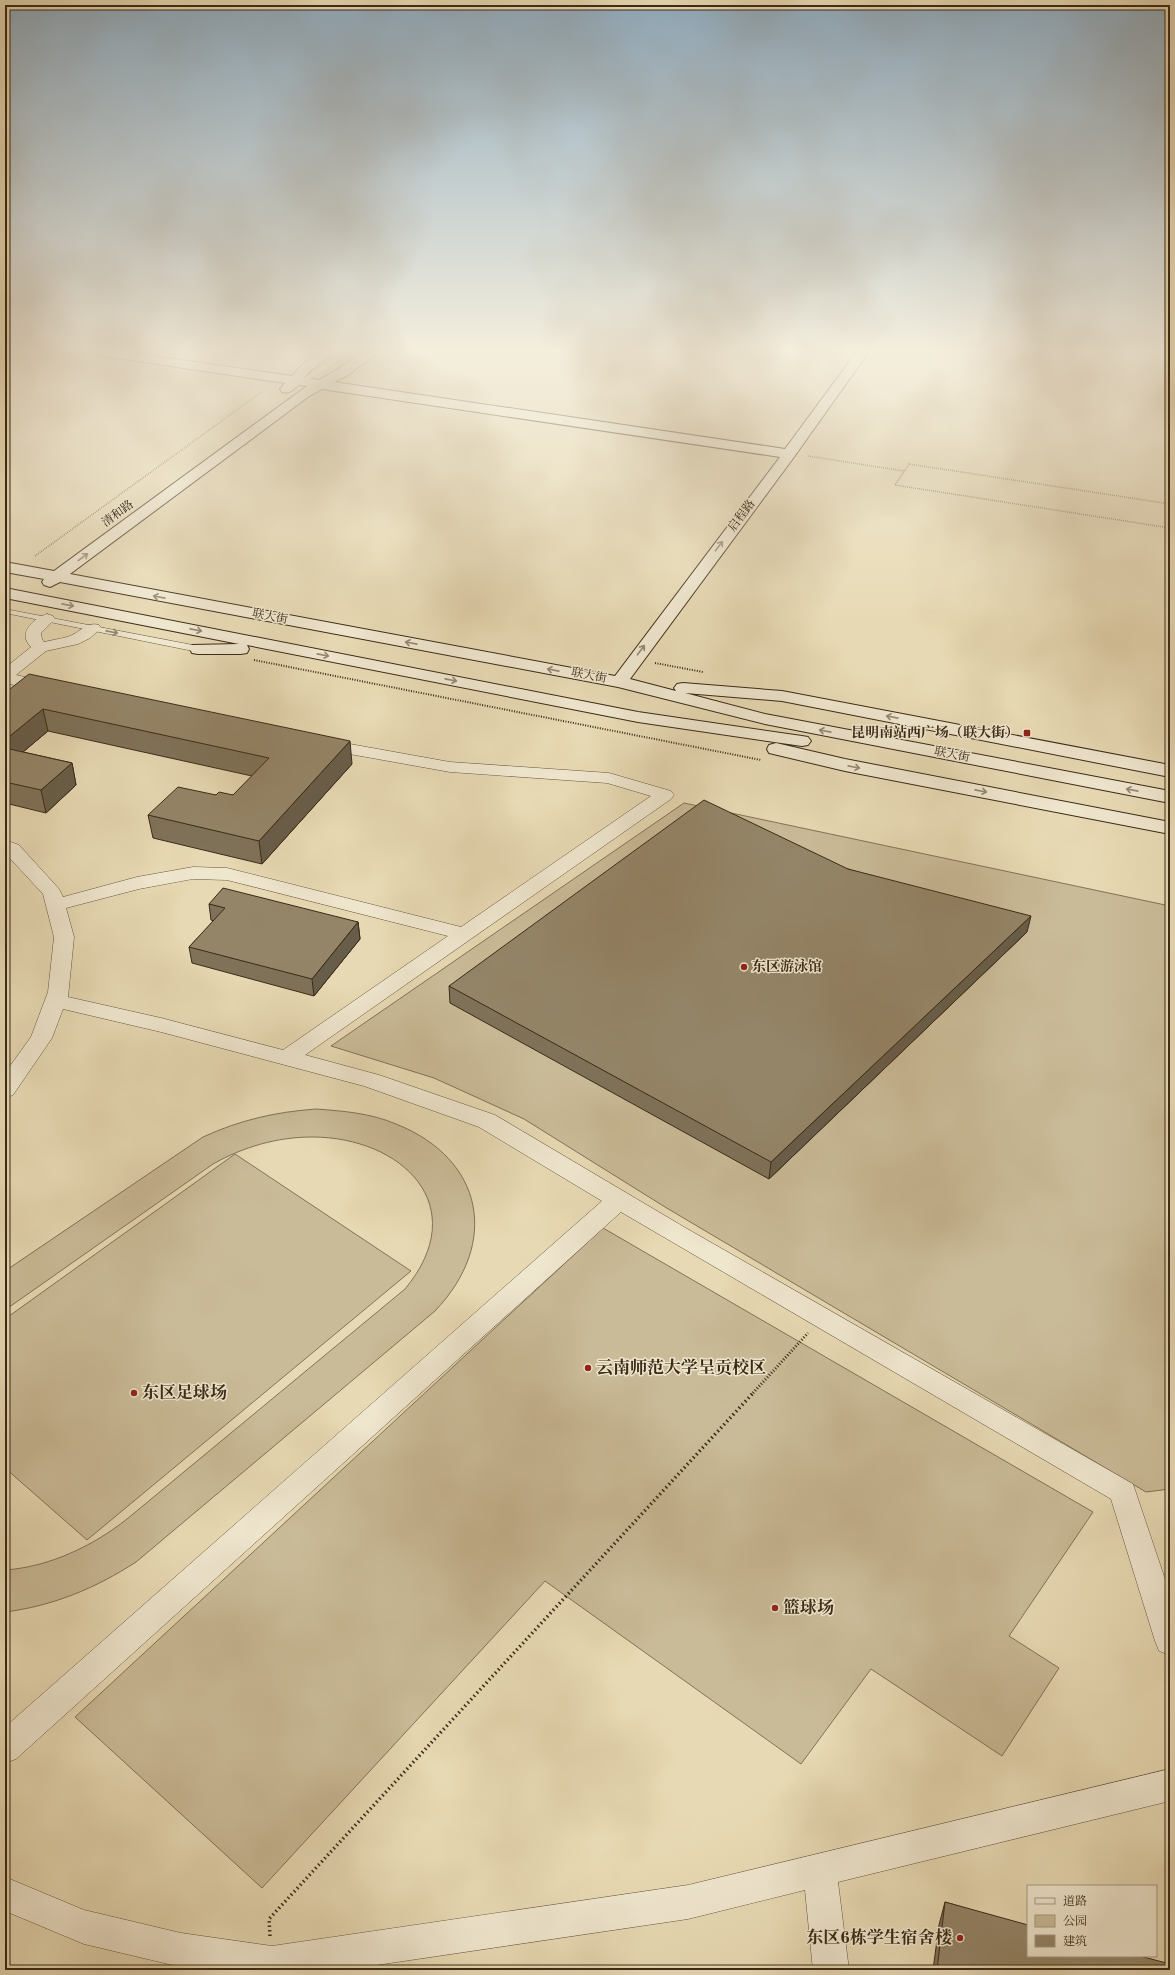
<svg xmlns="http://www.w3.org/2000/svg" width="1175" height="1975" viewBox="0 0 1175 1975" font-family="'Old Standard TT','Noto Serif SC',serif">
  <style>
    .green { fill: #cabb98; stroke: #827257 }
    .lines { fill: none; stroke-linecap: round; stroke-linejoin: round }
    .lane-casing { stroke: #65563d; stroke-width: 1 }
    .street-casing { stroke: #65563d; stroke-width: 1 }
    .secondary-casing { stroke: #3a2a16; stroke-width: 2 }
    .path-far3 { stroke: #3a2a16; stroke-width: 1.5; stroke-dasharray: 0.5 1.5; stroke-linecap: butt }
    .path-far2 { stroke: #3a2a16; stroke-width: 2; stroke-dasharray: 1 1.5; stroke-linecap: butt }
    .path-far1 { stroke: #3a2a16; stroke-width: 3; stroke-dasharray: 1 2; stroke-linecap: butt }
    .path { stroke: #3a2a16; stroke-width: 3.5; stroke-dasharray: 1.5 3; stroke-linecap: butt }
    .lane { fill: #efe6ce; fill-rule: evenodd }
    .street { fill: #efe6ce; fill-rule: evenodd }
    .secondary { fill: #efe6ce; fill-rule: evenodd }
    .wall { fill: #7f7259; stroke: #3a2a16 }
    .shaded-wall { fill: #685d49; stroke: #3a2a16 }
    .building { fill: #948568; stroke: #3a2a16 }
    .oneway { stroke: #948872 }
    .poi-dot { fill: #8f2418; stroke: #efe6ce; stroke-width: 1.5 }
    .labels { text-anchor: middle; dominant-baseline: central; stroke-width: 3; stroke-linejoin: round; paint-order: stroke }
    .far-street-label { font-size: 12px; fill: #3a2a16; stroke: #efe6ce }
    .poi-label { font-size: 14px; font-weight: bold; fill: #3a2a16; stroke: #efe6ce; text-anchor: end }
    .near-poi-label { font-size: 17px; font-weight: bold; fill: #3a2a16; stroke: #efe6ce; text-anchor: start }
  </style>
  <rect width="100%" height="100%" fill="#e7d9b3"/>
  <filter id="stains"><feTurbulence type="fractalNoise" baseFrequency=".005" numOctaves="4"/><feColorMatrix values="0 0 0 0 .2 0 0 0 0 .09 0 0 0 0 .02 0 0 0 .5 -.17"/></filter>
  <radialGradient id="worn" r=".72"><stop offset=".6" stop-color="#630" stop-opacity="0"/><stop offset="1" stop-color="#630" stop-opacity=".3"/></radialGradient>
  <path class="green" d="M684,803L1170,906V1489L1146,1492L665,1207L524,1119L434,1078L331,1046Z
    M316,1109C343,1111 370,1113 396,1124C484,1159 500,1243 435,1311L136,1562C96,1588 53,1606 5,1612V1570C49,1567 93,1546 127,1519L405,1289C474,1206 402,1137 312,1137C277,1137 243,1147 213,1164L5,1310V1271L203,1137C240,1120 275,1112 316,1109Z
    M235,1154L411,1271L87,1540L5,1468V1319Z
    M603,1228L1093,1512L1009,1636L1059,1668L1002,1756L871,1669L801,1764L545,1581L262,1888L75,1717Z"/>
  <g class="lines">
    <defs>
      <path id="lane" d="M348,350H354L326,370L296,387L291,386Z
        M5,609L198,646L202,649L198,652L5,613Z"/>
      <path id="street" d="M47,614L53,616L55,619L41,633L42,639L44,642C52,640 60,639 67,637C79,634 86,621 99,625L101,628L90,638L78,644L46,651L16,675L53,683L55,687L53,691L47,692L5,683V668L31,647C17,634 33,618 47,614Z
        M322,739L450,762L609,773L671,791L674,795L671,799L305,1055L379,1075L495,1115L684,1227L1133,1484L1170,1594V1655L1159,1651L1155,1641L1111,1499L621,1212L16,1759L5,1763V1727L602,1201L479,1127L364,1086L161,1032L63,1009L52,1038L13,1095L5,1098V1073L31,1037L48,992L54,937L43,894L5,853V840L19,845L59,889L63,897L137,877L193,867L227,868L461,927L651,796L607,783L450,772L316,748L313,744L316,740ZM193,879L227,880L448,936L283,1050L161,1018L68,997L74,937L66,908L139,889Z
        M1170,1769V1801L838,1882L849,1970H813L805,1890L688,1919L343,1970H199L181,1967L84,1944L5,1911V1877L84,1910L181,1933L272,1946L688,1885Z"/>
      <path id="secondary" d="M83,350H111L292,376L303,364L323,350H337L335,353L311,370L304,378L319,380L338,369L366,350H379L377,353L348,375L334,382L785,449L858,350H870L794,457L630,679L676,691L674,688L677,684L683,683L782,691L1170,765V777L782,701L685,693L765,714L1170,791V803L765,724L618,687L60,582L50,587L44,585L42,582L44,579L5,572V562L54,571L307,386L298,385C293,390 290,394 282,392L280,389L285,383L89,354ZM322,389L780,457L615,676L70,574L308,397Z
        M5,588L638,712L802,736L808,737L811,741L808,745L802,746L638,722L247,645L249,649L247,653L241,654H198L192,653L190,649L192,645L239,644L5,598Z
        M776,743L845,759L1170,822V834L845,771L769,753L767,749L769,745Z"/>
    </defs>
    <use href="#lane" class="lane-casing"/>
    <use href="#street" class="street-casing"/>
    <use href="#secondary" class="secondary-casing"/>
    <path class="path-far3" d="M44,350L75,354
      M808,456L904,471
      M1170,504L909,464L895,485L1170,528
      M35,556L263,391"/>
    <path class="path-far2" d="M254,660L761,760
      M655,663L703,672"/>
    <path class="path-far1" d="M753,1393L808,1333"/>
    <path class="path" d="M270,1936L269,1919L754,1392"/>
    <use href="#lane" class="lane"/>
    <use href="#street" class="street"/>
    <use href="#secondary" class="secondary"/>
  </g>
  <path class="wall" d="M5,693L352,764L262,864L153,838L148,815L216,795H233L252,776L48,731L23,752L72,763L76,785L46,813L5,803Z
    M848,869L1027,932L769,1179L450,1003L449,986Z
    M209,904L358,922L360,939L314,996L192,963L189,947L214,921L211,920Z
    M945,1902L1170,1970H933L939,1925Z"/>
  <path class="shaded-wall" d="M43,709L48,731L5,767V740Z
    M350,741L352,764L262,864L259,841Z
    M72,763L76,785L46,813L41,790Z
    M1031,916L1027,932L769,1179L771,1162Z
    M358,922L360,939L314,996L312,979Z
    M5,932L8,944L5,947Z"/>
  <path class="building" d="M29,674L350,741L259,841L148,815L178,787L216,795L219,792L233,795L269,758L43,709L5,740V693Z
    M5,748L72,763L41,790L5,782Z
    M704,800L848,869L1031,916L771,1162L449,986Z
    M223,888L358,922L312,979L189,947L225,908L209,904Z
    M945,1902L1028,1925V1956H1140L1170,1964V1970H937Z"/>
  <defs><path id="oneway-shaft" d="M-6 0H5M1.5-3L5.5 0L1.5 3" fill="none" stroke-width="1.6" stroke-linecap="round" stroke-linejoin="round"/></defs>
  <g class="oneway">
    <use href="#oneway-shaft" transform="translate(719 546) rotate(-53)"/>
    <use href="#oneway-shaft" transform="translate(83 557) rotate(-37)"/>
    <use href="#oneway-shaft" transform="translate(159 597) rotate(-169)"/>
    <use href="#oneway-shaft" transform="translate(68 605) rotate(11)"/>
    <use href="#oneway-shaft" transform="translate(196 630) rotate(11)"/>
    <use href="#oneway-shaft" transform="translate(112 632) rotate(11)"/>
    <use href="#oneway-shaft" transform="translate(411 643) rotate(-169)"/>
    <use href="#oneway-shaft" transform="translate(641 650) rotate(-53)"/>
    <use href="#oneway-shaft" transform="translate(323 655) rotate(11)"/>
    <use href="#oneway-shaft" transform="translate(553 670) rotate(-169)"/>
    <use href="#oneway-shaft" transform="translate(451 680) rotate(11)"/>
    <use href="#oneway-shaft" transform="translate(892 717) rotate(-169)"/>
    <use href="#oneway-shaft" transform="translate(825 731) rotate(-169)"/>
    <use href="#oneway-shaft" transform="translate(854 767) rotate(11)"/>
    <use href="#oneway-shaft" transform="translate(1132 790) rotate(-169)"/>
    <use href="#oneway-shaft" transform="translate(981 791) rotate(11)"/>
  </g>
  <linearGradient id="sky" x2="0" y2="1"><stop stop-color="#90abbe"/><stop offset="0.56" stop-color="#f4eedd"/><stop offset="1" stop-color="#f4eedd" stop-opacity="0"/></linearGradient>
  <rect width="1175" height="626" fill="url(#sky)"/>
  <g class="poi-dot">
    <rect x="1023" y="729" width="8" height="8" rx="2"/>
    <circle cx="744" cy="967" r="4"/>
    <circle cx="588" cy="1368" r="4"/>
    <circle cx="134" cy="1393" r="4"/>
    <circle cx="775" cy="1608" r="4"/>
    <circle cx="960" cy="1938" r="4"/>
  </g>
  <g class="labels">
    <g class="far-street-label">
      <text transform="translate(118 514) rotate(-36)">清和路</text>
      <text transform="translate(742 516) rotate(-53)">启程路</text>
      <text transform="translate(270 617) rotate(11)">联大街</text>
      <text transform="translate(589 676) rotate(11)">联大街</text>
      <text transform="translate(952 755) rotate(11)">联大街</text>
    </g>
    <g class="poi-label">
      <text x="1019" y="733">昆明南站西广场（联大街）</text>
      <text x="752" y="967" text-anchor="start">东区游泳馆</text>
    </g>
    <g class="near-poi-label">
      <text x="596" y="1368">云南师范大学呈贡校区</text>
      <text x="142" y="1393">东区足球场</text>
      <text x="783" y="1608">篮球场</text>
      <text x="952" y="1938" text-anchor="end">东区6栋学生宿舍楼</text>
    </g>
  </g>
  <rect width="1175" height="1975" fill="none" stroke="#e7d9b3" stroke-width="20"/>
  <rect x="6" y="6" width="1163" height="1963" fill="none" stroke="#3a2a16" stroke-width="2"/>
  <rect x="10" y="10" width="1155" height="1955" fill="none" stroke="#3a2a16"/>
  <rect x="1027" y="1885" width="130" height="72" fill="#efe6ce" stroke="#a79b84"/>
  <rect x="1035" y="1898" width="20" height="6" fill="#efe6ce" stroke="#a79b84"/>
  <text x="1063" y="1905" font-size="12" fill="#3a2a16">道路</text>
  <rect x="1035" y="1915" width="20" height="12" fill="#cabb98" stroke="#a79b84"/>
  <text x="1063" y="1925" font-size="12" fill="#3a2a16">公园</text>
  <rect x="1035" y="1935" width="20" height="12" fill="#948568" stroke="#a79b84"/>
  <text x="1063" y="1945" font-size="12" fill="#3a2a16">建筑</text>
  <rect width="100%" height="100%" filter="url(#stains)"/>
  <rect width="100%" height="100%" fill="url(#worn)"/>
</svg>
